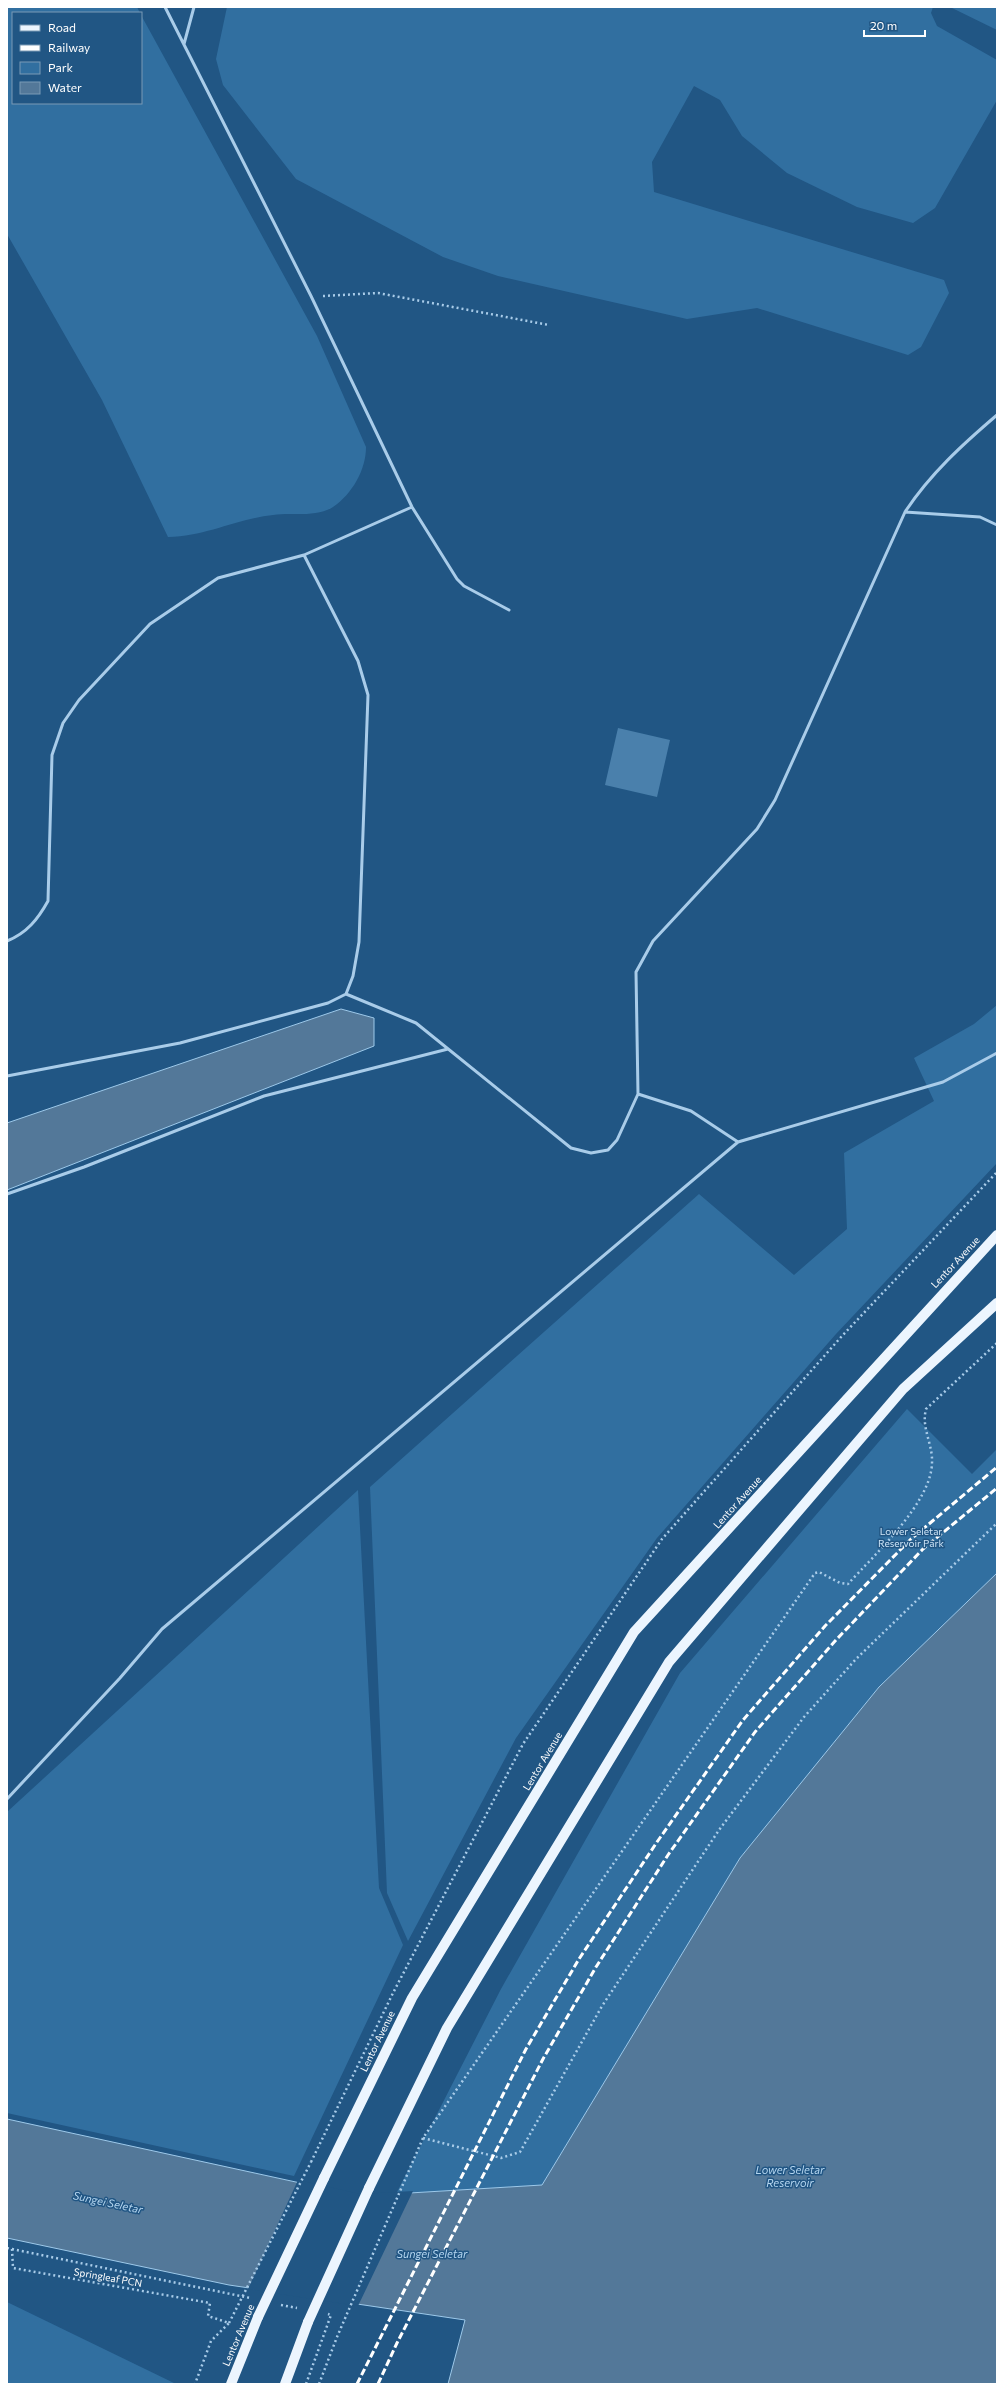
<svg xmlns="http://www.w3.org/2000/svg" width="1004" height="2391" viewBox="0 0 1004 2391" font-family="Commissioner,sans-serif">
  <style>
    .green { fill: #316fa0 }
    .water { fill: #537899; stroke: #9dc9ea }
    .pier { fill: #215684 }
    .building { fill: #4a80ac }
    .lines { fill: none; stroke-linecap: round; stroke-linejoin: round }
    .path { stroke: #a9cce9; stroke-width: 2.5; stroke-dasharray: 2 3; stroke-linecap: butt }
    .lane { stroke: #a9cce9; stroke-width: 3 }
    .primary { stroke: #ecf5fe; stroke-width: 10 }
    .rail { stroke: #fff; stroke-width: 3; stroke-dasharray: 7 3; stroke-linecap: butt }
    .path-bridge { stroke: #a9cce9; stroke-width: 2.5; stroke-dasharray: 2 3; stroke-linecap: butt }
    .primary-bridge { stroke: #ecf5fe; stroke-width: 10 }
    .labels { text-anchor: middle; dominant-baseline: central; stroke-width: 3; stroke-linejoin: round; paint-order: stroke }
    .street-label { font-size: 10px; fill: #fff; stroke: #215684 }
    .park-label { font-size: 10px; fill: #cde4f7; stroke: #215684 }
    .water-label { font-size: 11px; font-style: italic; fill: #b5d6f0; stroke: #215684 }
  </style>
  <rect width="100%" height="100%" fill="#215684"/>
  <path class="green" d="M7,7H137L140,13H13V103H141V15L317,336L366,447C366,470 352,494 333,507C316,518 291,512 273,515C236,519 207,536 168,537L102,400L7,234Z
    M227,7H933L931,13L937,26L997,60V100L935,208L913,223L857,207L787,173L742,136L720,100L694,86L652,162L654,192L944,280L949,293L921,347L908,355L757,308L687,319L498,276L443,257L296,179L223,85L216,59Z
    M950,7H997V30Z
    M997,1005V1163L836,1334L657,1538L516,1738L408,1941L387,1893L370,1487L699,1194L794,1275L847,1229L844,1153L934,1101L914,1058L974,1024Z
    M907,1409L972,1474L997,1449V1573L879,1687L740,1858L542,2185L396,2194L501,1989L680,1673Z
    M358,1490L379,1888L403,1945L294,2176L7,2113V1812Z
    M7,2302L176,2384H7Z"/>
  <path class="water" d="M341,1009L374,1018V1046L7,1190V1123Z
    M997,1573V2384H448L465,2320L229,2285L7,2238V2119L360,2196L542,2185L740,1858L879,1687Z"/>
  <path class="pier" d="M298,2180L360,2194L413,2191L358,2306L248,2289Z"/>
  <path class="building" d="M618,728L670,740L657,797L605,785Z"/>
  <g class="lines">
    <path class="path" d="M323,296L378,293L549,325
      M423,2138L501,2158L520,2152L602,2006L719,1830L804,1717L856,1659L997,1523
      M311,2162L393,1993L523,1744L662,1539L842,1336L997,1172
      M7,2248L12,2249L13,2268L210,2303L208,2316L229,2323L211,2341L195,2384
      M12,2249L250,2298
      M281,2305L297,2308
      M306,2384L331,2315L328,2314
      M319,2384L337,2337L423,2138L815,1573L819,1572L840,1583L848,1584C875,1554 931,1503 932,1463C933,1444 921,1428 926,1409L997,1343"/>
    <path class="lane" d="M165,7L311,296L412,507L457,579L464,586L509,610
      M184,44L194,7
      M905,512L980,517L997,525
      M7,941C27,933 38,919 48,901L52,755L63,723L79,700L150,624L218,578L304,555L412,507
      M346,994L416,1023L571,1148L591,1153L608,1150L617,1140L638,1094L636,972L653,941L757,829L775,800L905,512C930,474 963,444 997,415
      M7,1076L180,1043L328,1003L346,994L353,976L359,942L368,695L358,661L304,555
      M638,1094L691,1111L738,1142
      M7,1194L84,1167L264,1096L448,1049
      M7,1799L120,1678L162,1629L738,1142L943,1082L997,1053"/>
    <path class="primary" d="M324,2178L412,1998L634,1632L997,1235
      M369,2188L447,2028L669,1662L903,1389L997,1303
      M231,2384L258,2317
      M285,2384L308,2322"/>
    <path class="rail" d="M357,2384L526,2049L579,1959L657,1842L743,1720L825,1626L911,1539L997,1467
      M378,2384L397,2343L543,2059L596,1967L668,1855L755,1732L836,1640L923,1549L997,1488"/>
    <path class="path-bridge" d="M229,2323L311,2162"/>
    <path class="primary-bridge" d="M258,2317L324,2178
      M308,2322L369,2188"/>
  </g>
  <g class="labels">
    <g class="street-label">
      <text transform="translate(955 1262) rotate(-47)">Lentor Avenue</text>
      <text transform="translate(737 1502) rotate(-48)">Lentor Avenue</text>
      <text transform="translate(542 1761) rotate(-59)">Lentor Avenue</text>
      <text transform="translate(377 2041) rotate(-64)">Lentor Avenue</text>
      <text transform="translate(108 2277) rotate(10)">Springleaf PCN</text>
      <text transform="translate(238 2335) rotate(-67)">Lentor Avenue</text>
    </g>
    <g class="park-label">
      <text x="911" y="1531">Lower Seletar<tspan x="911" dy="12">Reservoir Park</tspan></text>
    </g>
    <g class="water-label">
      <text x="790" y="2169">Lower Seletar<tspan x="790" dy="13">Reservoir</tspan></text>
      <text transform="translate(108 2202) rotate(12)">Sungei Seletar</text>
      <text x="432" y="2253">Sungei Seletar</text>
    </g>
  </g>
  <rect width="1004" height="2391" fill="none" stroke="#ffffff" stroke-width="16"/>
  <rect x="12" y="12" width="130" height="92" fill="#215684" stroke="#7a9ab5"/>
  <rect x="20" y="25" width="20" height="6" fill="#ecf5fe" stroke="#7a9ab5"/>
  <text x="48" y="32" font-size="12" fill="#ffffff">Road</text>
  <rect x="20" y="45" width="20" height="6" fill="#ffffff" stroke="#7a9ab5"/>
  <text x="48" y="52" font-size="12" fill="#ffffff">Railway</text>
  <rect x="20" y="62" width="20" height="12" fill="#316fa0" stroke="#7a9ab5"/>
  <text x="48" y="72" font-size="12" fill="#ffffff">Park</text>
  <rect x="20" y="82" width="20" height="12" fill="#537899" stroke="#7a9ab5"/>
  <text x="48" y="92" font-size="12" fill="#ffffff">Water</text>
  <path d="M864 30v6h61v-6" fill="none" stroke="#ffffff" stroke-width="2"/>
  <text x="870" y="30" font-size="12" fill="#ffffff" stroke="#215684" stroke-width="3" paint-order="stroke">20 m</text>
</svg>
